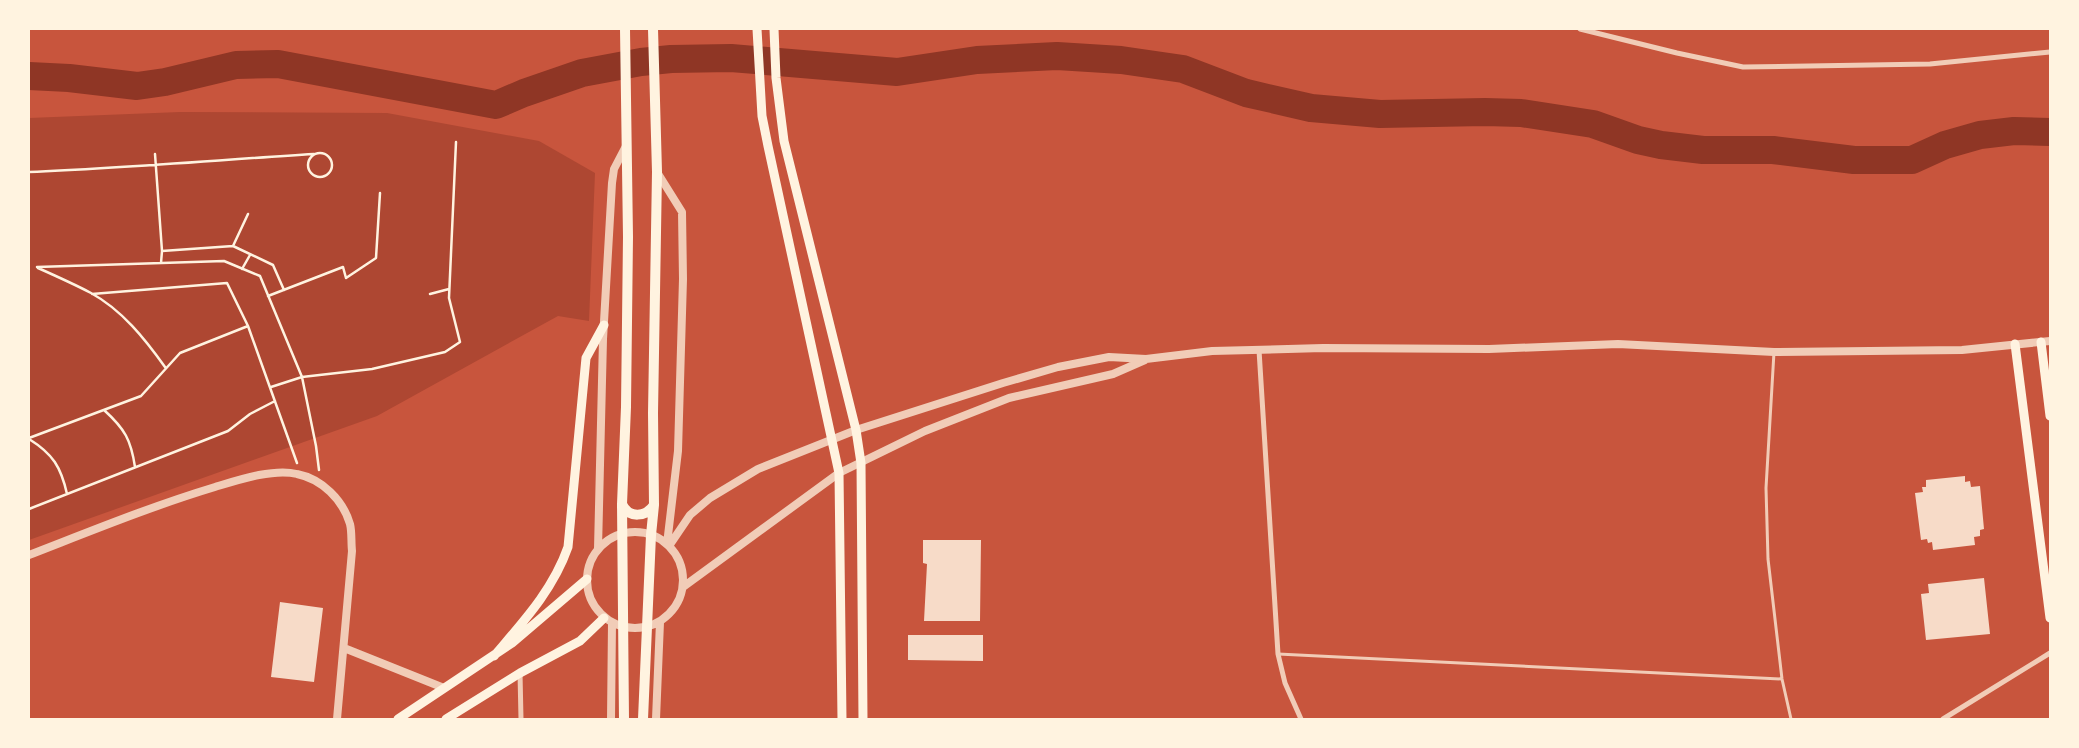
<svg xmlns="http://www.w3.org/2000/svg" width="2079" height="748" viewBox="0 0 2079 748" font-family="'Asap Condensed',sans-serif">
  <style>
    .green { fill: #ae4732 }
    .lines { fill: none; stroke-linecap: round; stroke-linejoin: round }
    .river { stroke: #8f3625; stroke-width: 28 }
    .building { fill: #f7dbc8 }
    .path { stroke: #fff3e0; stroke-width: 2.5 }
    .service { stroke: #f1ccb7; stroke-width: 3 }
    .minor { stroke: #f1ccb7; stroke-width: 5 }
    .tertiary { stroke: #f1ccb7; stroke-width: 8 }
    .secondary { stroke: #fff3e0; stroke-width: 9 }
    .trunk { stroke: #fff3e0; stroke-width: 10 }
  </style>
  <rect width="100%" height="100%" fill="#c8553d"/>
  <path class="green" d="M180,112L387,113L539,141L595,173L589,321L558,316L377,416L29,540V118Z"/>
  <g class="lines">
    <path class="river" d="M29,76L69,78L137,86L165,82L236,65L278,64L496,105L524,93L582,73L641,62L671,59L731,58L897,72L977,60L1057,56L1121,60L1183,69L1246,93L1311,108L1380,114L1485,112L1521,113L1593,124L1638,140L1661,145L1703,150H1773L1854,160H1912L1945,145L1980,135L2014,131L2050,132"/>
  </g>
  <path class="building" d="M1965,476V482L1970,481L1971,487L1980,486L1984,529L1980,530V536L1974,537L1975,545L1933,550L1932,542L1928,543L1927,539L1921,540L1915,493L1923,492L1922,487H1926V480Z
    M923,540H981L980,621H924L927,564L923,563Z
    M1984,578L1990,634L1926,640L1921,594L1929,593L1928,584Z
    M280,602L323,608L314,682L271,677Z
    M908,635H983V661L908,660Z"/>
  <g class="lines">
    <path class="path" d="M308 165a12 12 0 1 1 24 0a12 12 0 1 1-24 0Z
      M155,154L162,251L161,263
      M29,172C124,168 219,160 314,154
      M233,246L248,214
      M162,251L233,246L273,265L284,290
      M37,267L224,261L260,276L302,377L316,446L319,470
      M38,268C56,276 74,284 91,293C122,310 145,339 165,367
      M242,269L250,255
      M92,294L227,283L248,326L297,463
      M430,294L449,289
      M268,296L343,267L346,278L376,258L380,193
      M271,387L302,377L372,369L445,352L460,342L449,298L456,142
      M104,410C125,429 131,440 135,467
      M29,438L141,396L180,353L248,326
      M29,439C53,454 61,467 67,494
      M29,509L228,431L250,414L275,401"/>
    <path class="service" d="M1774,352L1766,488L1768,559L1782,679L1791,719
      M1278,654L1782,679"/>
    <path class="minor" d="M1580,29L1677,53L1743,67L1930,64L2050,52
      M1259,350L1278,654L1285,683L1301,719
      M520,673L521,719
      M1943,719L2050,653"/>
    <path class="tertiary" d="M657,172L682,212L683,279L678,451L667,544
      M587 580a48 48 0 1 1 96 0a48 48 0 1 1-96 0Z
      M669,546L690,515L710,498L758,469L856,430L1003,383L1058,367L1109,357L1146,359L1212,351L1323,348L1489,349L1618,344L1774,352L1962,350L2050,341
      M598,549L603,339L612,183L614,169L626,146
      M29,555C91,531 152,506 215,487C238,480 274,468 297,474C322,479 343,500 350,524C352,532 351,542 352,551L337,719
      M683,587L839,473L925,431L1009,398L1113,374L1145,360
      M344,648L444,688
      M611,719L612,623
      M656,719L660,622"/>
    <path class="secondary" d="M757,29L762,116L768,146L839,473L842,719
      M774,29L776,78L784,141L856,430L861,463L863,719
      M2041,342L2050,416
      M2015,344L2050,618
      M494,656C523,622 553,590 568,547L586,358L604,325
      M398,719L512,643L587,579
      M446,719L520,673L580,641L604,618"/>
    <path class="trunk" d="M622,504C629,519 646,517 654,505
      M624,719L622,504L626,407L628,237L625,29
      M643,719L651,535L654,505L653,413L657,172L653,29"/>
  </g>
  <rect width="2079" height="748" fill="none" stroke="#fff3e0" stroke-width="60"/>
</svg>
